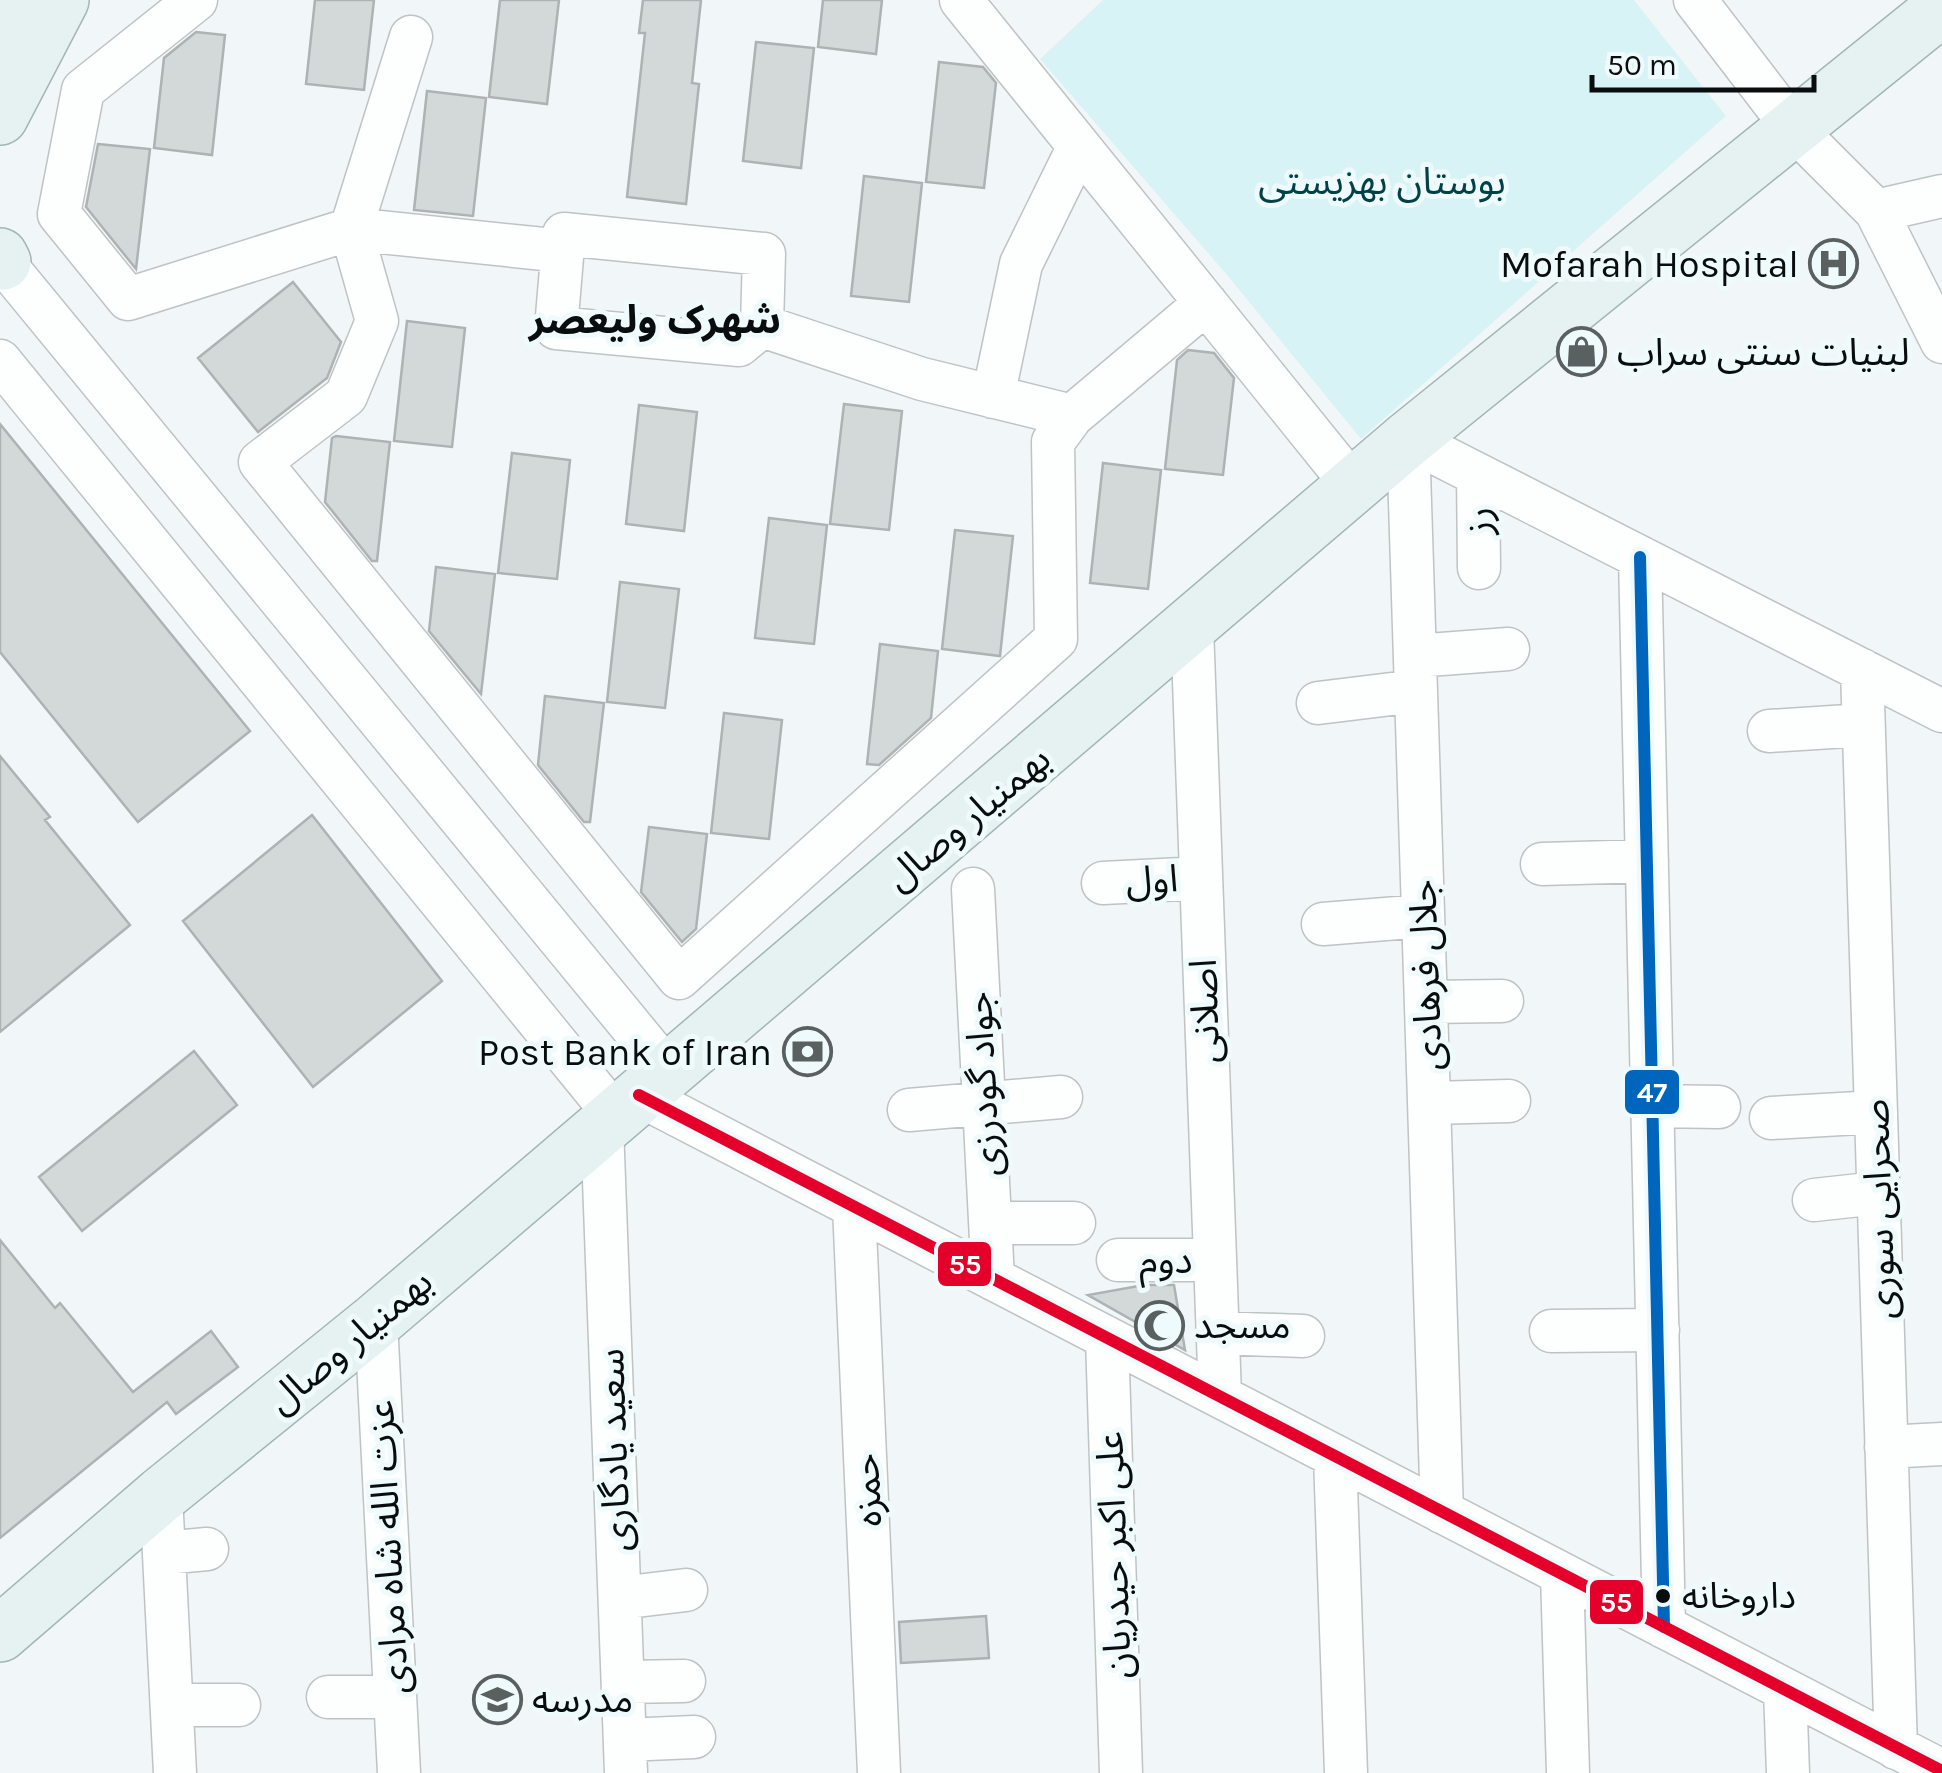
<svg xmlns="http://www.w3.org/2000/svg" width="1942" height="1773" viewBox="0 0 1942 1773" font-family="Karla,'Noto Sans Arabic',sans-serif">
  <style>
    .green { fill: #d8f3f6 }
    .building { fill: #d3d8d9; stroke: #aeb2b3; stroke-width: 2.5 }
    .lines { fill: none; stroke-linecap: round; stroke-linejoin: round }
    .minor-casing { stroke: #bec3c4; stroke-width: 45 }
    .major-casing { stroke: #a2b5b7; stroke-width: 58 }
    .minor { stroke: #fdfefe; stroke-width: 42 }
    .major { stroke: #e6f1f2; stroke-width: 55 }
    .bus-1-casing { stroke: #eefafb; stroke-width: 20 }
    .bus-2-casing { stroke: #eefafb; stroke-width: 20 }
    .bus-1 { stroke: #0065bd; stroke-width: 12 }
    .bus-2 { stroke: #e4002b; stroke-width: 12 }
    .bus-dot { fill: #090d0d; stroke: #eefafb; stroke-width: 4 }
    .labels { text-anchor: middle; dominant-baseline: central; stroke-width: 10; stroke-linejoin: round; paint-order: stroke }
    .bus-label { font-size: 36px; fill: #090d0d; stroke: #eefafb; text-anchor: start }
    .park-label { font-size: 38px; fill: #004247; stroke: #eefafb }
    .poi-label { font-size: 38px; fill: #090d0d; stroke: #eefafb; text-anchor: start }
    .street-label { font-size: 38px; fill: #090d0d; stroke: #eefafb }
    .neighbourhood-label { font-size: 40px; font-weight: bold; fill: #090d0d; stroke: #eefafb }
    .line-badge { stroke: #eefafb; stroke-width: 4 }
    .badge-label { font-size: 28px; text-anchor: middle; font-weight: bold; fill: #fff }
  </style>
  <rect width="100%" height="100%" fill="#f1f7f8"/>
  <path class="green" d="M1103,0H1634L1726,116L1361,439L1227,275L1040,59Z"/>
  <path class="building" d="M315,0H374L364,90L306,84Z
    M500,0H559L547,104L489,97Z
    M643,0H701L692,83L699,84L686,204L627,197L645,33H639Z
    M823,0H882L876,54L818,47Z
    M196,32L225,35L212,155L154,148L164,58Z
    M756,42L814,48L801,168L743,161Z
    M939,62L983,67L996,83L984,188L926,182Z
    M427,91L486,98L473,216L414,210Z
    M98,144L150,149L136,269L86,207Z
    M864,176L922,183L909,302L851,296Z
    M293,282L341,342L327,378L258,432L198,358Z
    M407,321L465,328L452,447L394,441Z
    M1188,350L1214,353L1234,378L1223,475L1165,469L1177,360Z
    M844,404L902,411L889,530L830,524Z
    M639,405L697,412L684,531L626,524Z
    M0,424L250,731L138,822L0,652Z
    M336,436L390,442L377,561H372L325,502L332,438Z
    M512,453L570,460L557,579L498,573Z
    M1103,463L1161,470L1148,589L1090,583Z
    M769,518L827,525L814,644L755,638Z
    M955,530L1013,536L1000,656L942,649Z
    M436,567L495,574L481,694L429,631Z
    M620,582L679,589L665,708L607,702Z
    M880,644L938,651L931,718L879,765L867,764Z
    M545,696L604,703L590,822H584L538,765Z
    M724,713L782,720L769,839L711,833Z
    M0,756L50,817L45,820L130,925L0,1032Z
    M312,815L442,981L313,1087L183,921Z
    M649,827L707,834L696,929L682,942L641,892Z
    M194,1051L237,1105L82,1231L39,1177Z
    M0,1240L55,1308L60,1303L133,1392L211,1331L238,1367L176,1414L167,1402L0,1538Z
    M1144,1285H1174L1185,1350L1088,1295Z
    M986,1616L989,1658L901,1663L899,1622Z"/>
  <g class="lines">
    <defs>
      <path id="minor" d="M196,0L83,90L59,214L128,299L351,229L411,37
        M961,0L1355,488
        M1695,0L1794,129L1876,211L1942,342
        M1876,211L1942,196
        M564,234L764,254L762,326L739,345L556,328Z
        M563,251L351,229L377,321L346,396L260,462L679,978L1056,639L1053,442L1072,416L1206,303
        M3,262L668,1071
        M762,326L922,379L1072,416
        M0,361L615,1115
        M993,397L1021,264L1079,146
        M1478,475L1479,568
        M1640,557L1664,1627
        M1192,626L1220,1396
        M1415,656L1508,649
        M1862,670L1896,1748
        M1318,703L1416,691
        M1769,731L1863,725
        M1542,864L1647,861
        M1103,883L1201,878
        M973,889L993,1279
        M1323,924L1423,916
        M1427,1002L1502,1001
        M639,1095L1942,1771
        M1430,1103L1509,1101
        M1652,1106L1719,1107
        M909,1110L1061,1097
        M1771,1118L1876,1112
        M602,1126L626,1773
        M1814,1200L1878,1193
        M854,1207L879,1773
        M990,1223H1074
        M1118,1260H1214
        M376,1321L399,1773
        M1551,1331L1658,1330
        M1217,1333L1303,1336
        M1107,1338L1121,1773
        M1886,1447L1942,1444
        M1335,1457L1346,1773
        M161,1495L175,1773
        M1442,1512L1408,439L1942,711
        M164,1553L207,1549
        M1562,1574L1568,1773
        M620,1598L686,1590
        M623,1682L684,1681
        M1785,1690L1788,1773
        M328,1697H395
        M172,1705H239
        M625,1740L694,1737"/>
      <path id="major" d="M0,30L15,0
        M0,117L61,0
        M0,256L3,262
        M0,1634L161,1495L376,1321L1408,439L1942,8"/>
    </defs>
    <use href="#minor" class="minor-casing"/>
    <use href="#major" class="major-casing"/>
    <use href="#minor" class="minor"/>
    <use href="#major" class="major"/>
    <defs>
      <path id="bus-1" d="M1640,557L1664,1627"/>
      <path id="bus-2" d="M639,1095L1942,1771"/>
    </defs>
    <use href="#bus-1" class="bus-1-casing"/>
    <use href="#bus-2" class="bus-2-casing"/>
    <use href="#bus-1" class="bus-1"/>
    <use href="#bus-2" class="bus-2"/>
  </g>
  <defs>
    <symbol id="hospital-ring" viewBox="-11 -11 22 22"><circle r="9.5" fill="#eefafb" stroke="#5a5f5f" stroke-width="1.5"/><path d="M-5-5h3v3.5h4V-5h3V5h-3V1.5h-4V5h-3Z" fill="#5a5f5f"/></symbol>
    <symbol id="shop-ring" viewBox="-11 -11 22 22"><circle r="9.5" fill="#eefafb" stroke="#5a5f5f" stroke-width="1.5"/><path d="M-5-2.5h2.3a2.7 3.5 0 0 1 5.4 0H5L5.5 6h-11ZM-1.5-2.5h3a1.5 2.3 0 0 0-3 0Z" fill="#5a5f5f"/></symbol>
    <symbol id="bank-ring" viewBox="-11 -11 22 22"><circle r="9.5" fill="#eefafb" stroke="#5a5f5f" stroke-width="1.5"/><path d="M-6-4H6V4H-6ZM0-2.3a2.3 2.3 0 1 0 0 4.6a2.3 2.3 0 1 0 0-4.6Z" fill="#5a5f5f"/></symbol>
    <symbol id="mosque-ring" viewBox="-11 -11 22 22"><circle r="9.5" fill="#eefafb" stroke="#5a5f5f" stroke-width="1.5"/><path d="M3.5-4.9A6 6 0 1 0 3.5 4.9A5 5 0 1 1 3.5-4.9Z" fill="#5a5f5f"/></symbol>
    <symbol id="school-ring" viewBox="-11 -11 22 22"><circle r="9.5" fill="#eefafb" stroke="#5a5f5f" stroke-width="1.5"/><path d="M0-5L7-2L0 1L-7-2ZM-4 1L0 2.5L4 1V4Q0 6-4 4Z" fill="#5a5f5f"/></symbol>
  </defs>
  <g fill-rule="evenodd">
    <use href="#hospital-ring" x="1806" y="236" width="55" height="55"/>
    <use href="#shop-ring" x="1554" y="324" width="55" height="55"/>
    <use href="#bank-ring" x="780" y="1024" width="55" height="55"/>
    <use href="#mosque-ring" x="1132" y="1298" width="55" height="55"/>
    <use href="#school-ring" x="470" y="1672" width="55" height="55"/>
  </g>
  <circle class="bus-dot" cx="1663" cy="1596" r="9"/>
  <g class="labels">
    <g class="bus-label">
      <text x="1682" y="1596">داروخانه</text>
    </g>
    <g class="park-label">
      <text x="1382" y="181">بوستان بهزیستی</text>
    </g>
    <g class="poi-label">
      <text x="1799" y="264" text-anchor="end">Mofarah Hospital</text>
      <text x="1617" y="352">لبنیات سنتی سراب</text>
      <text x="772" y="1052" text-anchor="end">Post Bank of Iran</text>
      <text x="1194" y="1325">مسجد</text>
      <text x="532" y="1699">مدرسه</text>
    </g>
    <g class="street-label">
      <text transform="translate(1478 521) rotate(-91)">رز</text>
      <text transform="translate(968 818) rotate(-40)">بهمنیار وصال</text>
      <text transform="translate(1152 880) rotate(-3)">اول</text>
      <text transform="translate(1426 975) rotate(-92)">جلال فرهادی</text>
      <text transform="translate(1205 1011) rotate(-92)">اصلانی</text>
      <text transform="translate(983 1084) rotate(-93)">جواد گودرزی</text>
      <text transform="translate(1879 1209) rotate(-92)">صحرایی سوری</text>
      <text x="1166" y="1260">دوم</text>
      <text transform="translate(350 1341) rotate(-40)">بهمنیار وصال</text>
      <text transform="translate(614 1450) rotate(-92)">سعید یادگاری</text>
      <text transform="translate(867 1490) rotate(-93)">حمزه</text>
      <text transform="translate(388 1547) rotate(-93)">عزت الله شاه مرادی</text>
      <text transform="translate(1114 1555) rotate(-92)">علی اکبر حیدریان</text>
    </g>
    <g class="neighbourhood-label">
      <text x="655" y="319">شهرک ولیعصر</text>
    </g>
  </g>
  <g class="line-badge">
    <rect x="1623" y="1068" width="58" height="48" rx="10" fill="#0065bd"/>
    <rect x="936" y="1240" width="57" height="48" rx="10" fill="#e4002b"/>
    <rect x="1588" y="1578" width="57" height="48" rx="10" fill="#e4002b"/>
  </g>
  <g class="badge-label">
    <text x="1652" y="1102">47</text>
    <text x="965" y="1274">55</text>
    <text x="1616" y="1612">55</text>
  </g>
  <path d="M1592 75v15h222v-15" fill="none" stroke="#090d0d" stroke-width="5"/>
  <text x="1607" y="75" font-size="30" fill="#090d0d" stroke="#eefafb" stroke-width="8" paint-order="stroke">50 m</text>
</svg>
